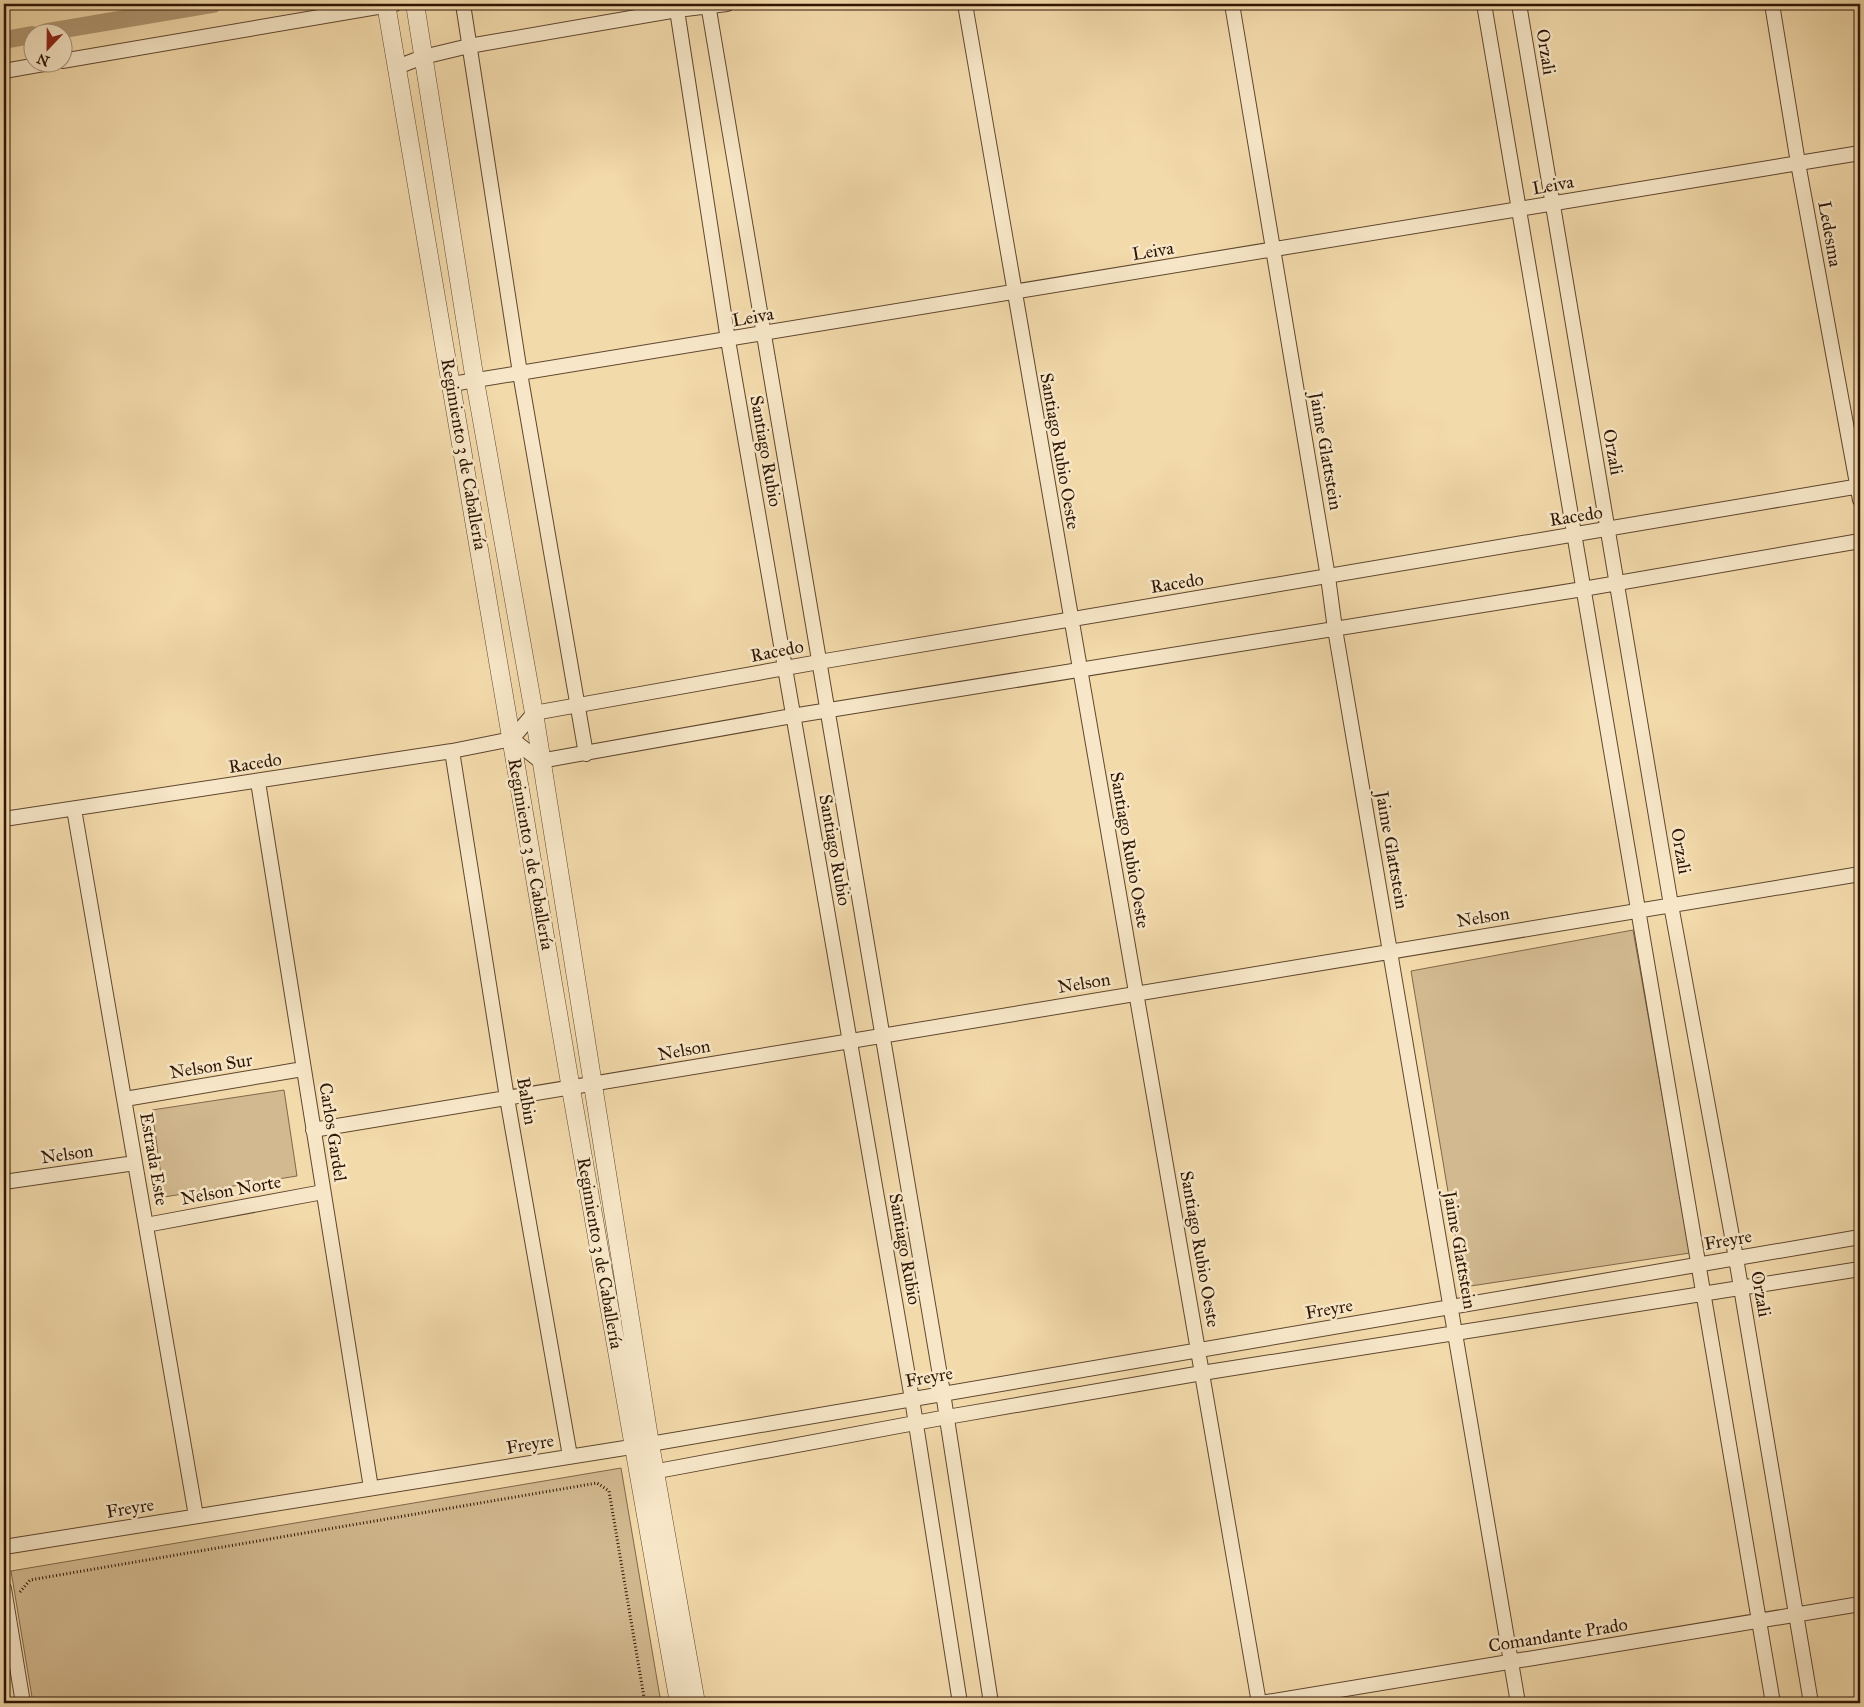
<svg xmlns="http://www.w3.org/2000/svg" width="1864" height="1707" viewBox="0 0 1864 1707" font-family="'IM FELL Great Primer',serif">
  <style>
    .green { fill: #d2b98f; stroke: #80674a }
    .lines { fill: none; stroke-linecap: round; stroke-linejoin: round }
    .canal { stroke: #b09772; stroke-width: 18 }
    .minor-casing { stroke: #5f462e; stroke-width: 16 }
    .tertiary-casing { stroke: #5f462e; stroke-width: 19 }
    .path { stroke: #2e1504; stroke-width: 3; stroke-dasharray: 1 2.5; stroke-linecap: butt }
    .minor { stroke: #f7e7c8; stroke-width: 14 }
    .tertiary { stroke: #f7e7c8; stroke-width: 18 }
    .labels { text-anchor: middle; dominant-baseline: central; stroke-width: 5; stroke-linejoin: round; paint-order: stroke }
    .street-label { font-size: 18px; fill: #2e1504; stroke: #f7e7c8 }
  </style>
  <rect width="100%" height="100%" fill="#f3daab"/>
  <filter id="stains"><feTurbulence type="fractalNoise" baseFrequency=".004" numOctaves="4"/><feColorMatrix values="0 0 0 0 .2 0 0 0 0 .09 0 0 0 0 .02 0 0 0 .5 -.17"/></filter>
  <radialGradient id="worn" r=".72"><stop offset=".6" stop-color="#630" stop-opacity="0"/><stop offset="1" stop-color="#630" stop-opacity=".3"/></radialGradient>
  <path class="green" d="M1633,930L1690,1253L1464,1287L1411,971Z
    M284,1090L297,1176L164,1197L152,1110Z
    M621,1468L661,1703H33L11,1571Z"/>
  <g class="lines">
    <path class="canal" d="M47,32L213,4
      M4,40L32,35"/>
    <defs>
      <path id="minor" d="M463,4L520,373L586,754
        M682,4L677,10L728,340L912,1399L960,1703
        M708,4L943,1393L991,1703
        M965,4L1259,1703
        M1232,4L1328,577L1335,629L1518,1703
        M1484,4L1773,1703
        M1519,4L1671,905L1736,1258L1811,1703
        M1772,4L1798,163L1860,500
        M62,61L395,4
        M397,67L423,57L469,46L677,10L727,4
        M4,71L55,62
        M452,384L1860,153
        M512,739L540,761L792,716L1583,589L1860,541
        M452,751L507,1098L570,1456
        M258,782L371,1488
        M74,809L196,1516
        M4,819L452,751L512,739L534,713L819,662L1860,486
        M125,1099L303,1069
        M313,1130L1860,874
        M4,1182L135,1163
        M146,1225L323,1192
        M647,1473L947,1417L1202,1373L1860,1269
        M4,1547L650,1444L1860,1237
        M4,1589L23,1703
        M1261,1703L1860,1604"/>
      <path id="tertiary" d="M386,4L571,1089L679,1703
        M415,4L475,381L534,713L650,1444L696,1703"/>
    </defs>
    <use href="#minor" class="minor-casing"/>
    <use href="#tertiary" class="tertiary-casing"/>
    <path class="path" d="M20,1592L30,1580L597,1483L609,1491L645,1703"/>
    <use href="#minor" class="minor"/>
    <use href="#tertiary" class="tertiary"/>
  </g>
  <g class="labels">
    <g class="street-label">
      <text transform="translate(1546 52) rotate(81)">Orzali</text>
      <text transform="translate(1553 185) rotate(-10)">Leiva</text>
      <text transform="translate(1830 234) rotate(80)">Ledesma</text>
      <text transform="translate(1153 251) rotate(-9)">Leiva</text>
      <text transform="translate(753 317) rotate(-10)">Leiva</text>
      <text transform="translate(766 451) rotate(80)">Santiago Rubio</text>
      <text transform="translate(1060 451) rotate(80)">Santiago Rubio Oeste</text>
      <text transform="translate(1326 451) rotate(80)">Jaime Glattstein</text>
      <text transform="translate(1613 452) rotate(80)">Orzali</text>
      <text transform="translate(464 454) rotate(80)">Regimiento 3 de Caballería</text>
      <text transform="translate(1576 516) rotate(-9)">Racedo</text>
      <text transform="translate(1177 583) rotate(-9)">Racedo</text>
      <text transform="translate(777 651) rotate(-11)">Racedo</text>
      <text transform="translate(255 763) rotate(-9)">Racedo</text>
      <text transform="translate(835 850) rotate(80)">Santiago Rubio</text>
      <text transform="translate(1130 850) rotate(80)">Santiago Rubio Oeste</text>
      <text transform="translate(1392 850) rotate(80)">Jaime Glattstein</text>
      <text transform="translate(1681 851) rotate(80)">Orzali</text>
      <text transform="translate(531 854) rotate(80)">Regimiento 3 de Caballería</text>
      <text transform="translate(1483 917) rotate(-9)">Nelson</text>
      <text transform="translate(1084 983) rotate(-9)">Nelson</text>
      <text transform="translate(684 1050) rotate(-10)">Nelson</text>
      <text transform="translate(211 1066) rotate(-9)">Nelson Sur</text>
      <text transform="translate(527 1101) rotate(80)">Balbin</text>
      <text transform="translate(333 1132) rotate(81)">Carlos Gardel</text>
      <text transform="translate(67 1154) rotate(-8)">Nelson</text>
      <text transform="translate(154 1159) rotate(80)">Estrada Este</text>
      <text transform="translate(231 1190) rotate(-10)">Nelson Norte</text>
      <text transform="translate(1728 1240) rotate(-10)">Freyre</text>
      <text transform="translate(905 1249) rotate(80)">Santiago Rubio</text>
      <text transform="translate(1200 1249) rotate(80)">Santiago Rubio Oeste</text>
      <text transform="translate(1460 1250) rotate(80)">Jaime Glattstein</text>
      <text transform="translate(600 1253) rotate(80)">Regimiento 3 de Caballería</text>
      <text transform="translate(1761 1294) rotate(80)">Orzali</text>
      <text transform="translate(1329 1309) rotate(-10)">Freyre</text>
      <text transform="translate(929 1377) rotate(-10)">Freyre</text>
      <text transform="translate(530 1444) rotate(-9)">Freyre</text>
      <text transform="translate(130 1508) rotate(-9)">Freyre</text>
      <text transform="translate(1558 1635) rotate(-9)">Comandante Prado</text>
    </g>
  </g>
  <rect width="1864" height="1707" fill="none" stroke="#f3daab" stroke-width="20"/>
  <rect x="5" y="5" width="1854" height="1697" fill="none" stroke="#2e1504" stroke-width="2.5"/>
  <rect x="10" y="10" width="1844" height="1687" fill="none" stroke="#2e1504"/>
  <g transform="translate(48 48) rotate(202)"><circle r="24" fill="#f7e7c8" stroke="#a7937a"/>
  <path d="M0-4L9 19L0 12L-9 19Z" fill="#8f2418"/>
  <text y="-8" font-size="14" font-weight="bold" text-anchor="middle" fill="#2e1504">N</text>
  </g>
  <rect width="100%" height="100%" filter="url(#stains)"/>
  <rect width="100%" height="100%" fill="url(#worn)"/>
</svg>
